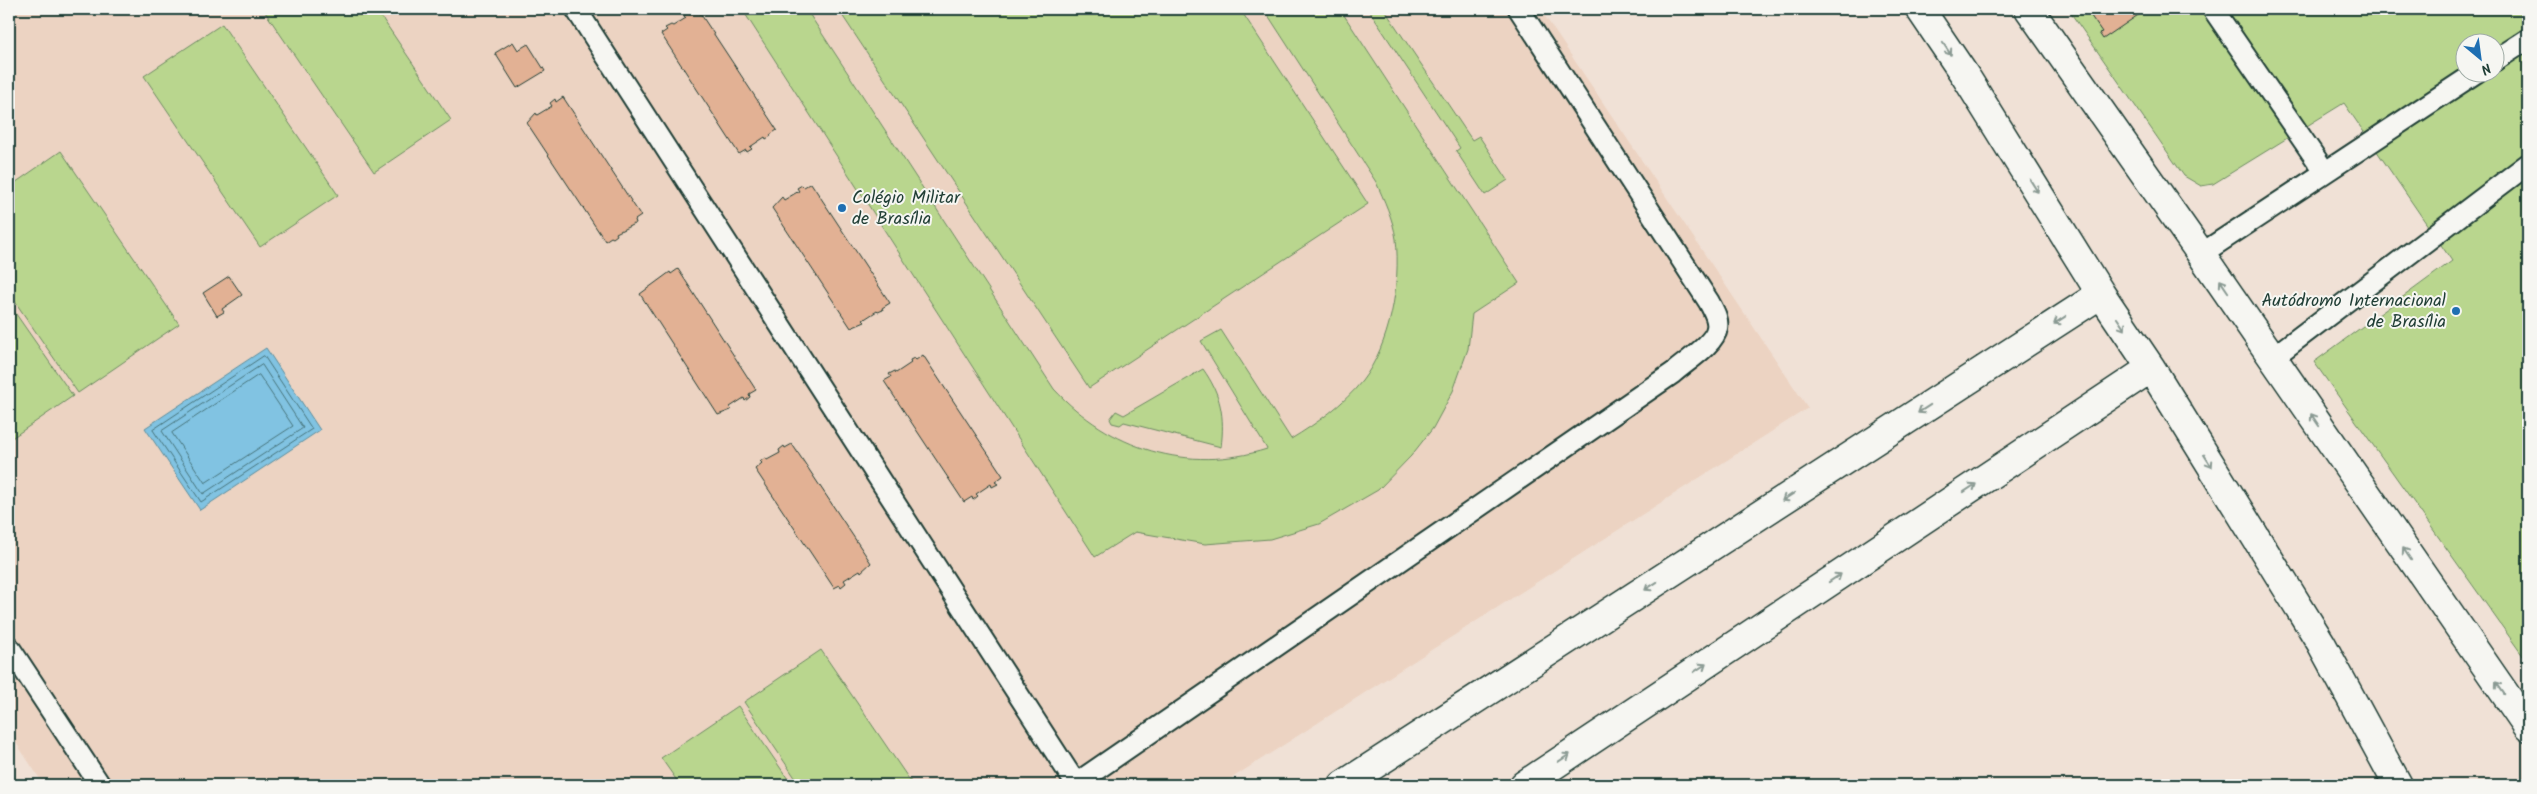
<svg xmlns="http://www.w3.org/2000/svg" width="2537" height="794" viewBox="0 0 2537 794" font-family="Kalam,sans-serif">
  <style>
    .built { fill: #ecd3c2 }
    .green { fill: #b9d68e; stroke: #6c8a61; fill-rule: evenodd }
    .water { fill: #81c3e2; stroke: #5a8d9c }
    .lines { fill: none; stroke-linecap: round; stroke-linejoin: round }
    .shore { stroke: #46737a; stroke-width: 1 }
    .building { fill: #e2b194; stroke: #1f3d34 }
    .lane-casing { stroke: #1f3d34; stroke-width: 24 }
    .secondary-casing { stroke: #1f3d34; stroke-width: 31 }
    .lane { stroke: #f6f6f2; stroke-width: 20 }
    .secondary { stroke: #f6f6f2; stroke-width: 28 }
    .oneway { stroke: #8a9a93 }
    .poi-dot { fill: #1f6fb2; stroke: #f6f6f2; stroke-width: 2 }
    .labels { text-anchor: middle; dominant-baseline: central; stroke-width: 4; stroke-linejoin: round; paint-order: stroke }
    .poi-label { font-size: 18px; fill: #1f3d34; stroke: #f6f6f2; text-anchor: start }
  </style>
  <rect width="100%" height="100%" fill="#f0e1d6"/>
  <filter id="ink" filterUnits="userSpaceOnUse"><feTurbulence type="fractalNoise" baseFrequency=".02" numOctaves="2"/><feDisplacementMap in="SourceGraphic" scale="10" xChannelSelector="R" yChannelSelector="G"/><feConvolveMatrix kernelMatrix="1 2 1 2 8 2 1 2 1" color-interpolation-filters="sRGB"/></filter>
  <g filter="url(#ink)">
    <path class="built" d="M9,9H1540L1808,408L1221,785H44L9,732Z"/>
    <path class="green" d="M263,9H376L451,120L374,172Z
      M742,9H806L1054,389C1110,449 1187,474 1267,449L1201,341L1221,330L1291,439C1316,424 1344,404 1362,381C1390,345 1401,284 1396,239C1393,219 1384,200 1376,182L1264,9H1340L1519,283L1472,314L1468,349L1453,391L1433,428L1411,456L1378,490L1319,524L1270,539L1205,544L1135,532L1095,557Z
      M838,9H1240L1368,204L1089,388Z
      M1368,9H1384L1472,140L1479,136L1508,180L1485,195L1456,151L1460,148Z
      M2068,9H2528V663L2314,362L2452,261L2344,103L2213,184L2201,186L2184,176ZM2464,42H2494V72H2464Z
      M222,24L338,195L260,247L144,76Z
      M61,151L179,324L78,393L9,293V187Z
      M9,304L73,396L9,440Z
      M1203,369C1221,394 1225,417 1221,447L1124,422L1120,425L1112,423L1110,419L1116,411L1124,415Z
      M821,650L913,785H800L744,702Z
      M738,706L792,785H680L661,758Z"/>
    <path class="water" d="M266,348L320,430L200,510L145,428Z"/>
    <g class="lines">
      <path class="shore" d="M264,356L312,429L201,502L153,430Z
        M262,365L303,428L203,494L162,431Z
        M259,375L293,426L205,483L172,433Z"/>
    </g>
    <path class="building" d="M2086,9H2147L2103,39L2099,33L2102,32Z
      M698,10L777,130L770,135L771,136L766,139L765,137L750,147L752,149L747,152L746,150L739,154L661,34L667,30L665,28L671,25L673,26L686,18L684,16L689,12L690,15Z
      M513,42L518,50L528,44L545,71L517,88L495,53Z
      M563,97L641,216L635,220L636,223L616,233L617,235L613,238L611,237L605,241L527,123L536,113L537,115L552,106L550,103L555,99L556,102Z
      M811,183L890,303L882,308L883,310L878,312L877,311L863,320L865,322L851,328L772,208L782,197L784,200L799,191L797,188L802,185L804,187Z
      M678,269L756,390L749,394L750,397L745,401L744,398L730,407L731,410L718,415L640,294L670,272L671,274Z
      M229,276L242,295L222,309L224,312L217,316L203,293Z
      M923,355L1003,476L995,482L998,484L992,487L991,484L976,494L978,496L973,500L972,497L964,502L884,381L891,377L889,374L895,371L896,373L911,363L910,360L914,358L916,360Z
      M792,444L871,563L861,572L860,570L844,580L846,583L841,587L840,585L834,588L755,469L762,463L760,461L766,458L767,460L780,453L779,450L784,446L785,448Z"/>
    <g class="lines">
      <defs>
        <path id="lane" d="M576,9L1076,784
          M2213,9L2325,172
          M2494,61L2528,39
          M2201,254L2477,72
          M2272,358L2528,164
          M9,647L100,785
          M1074,785L1673,373C1685,362 1715,344 1717,328C1719,319 1713,310 1709,302L1519,9"/>
        <path id="secondary" d="M1920,9L1966,77L2101,294L2151,368L2321,643L2398,785
          M2029,9L2201,254L2528,727
          M1343,785L2101,294
          M1524,785L2151,368"/>
      </defs>
      <use href="#lane" class="lane-casing"/>
      <use href="#secondary" class="secondary-casing"/>
      <use href="#lane" class="lane"/>
      <use href="#secondary" class="secondary"/>
    </g>
    <defs><path id="oneway-shaft" d="M-6 0H5M1.5-3L5.5 0L1.5 3" fill="none" stroke-width="1.6" stroke-linecap="round" stroke-linejoin="round" transform="scale(1.25)"/></defs>
    <g class="oneway">
      <use href="#oneway-shaft" transform="translate(1947 49) rotate(56)"/>
      <use href="#oneway-shaft" transform="translate(2034 186) rotate(58)"/>
      <use href="#oneway-shaft" transform="translate(2224 286) rotate(-124)"/>
      <use href="#oneway-shaft" transform="translate(2060 320) rotate(147)"/>
      <use href="#oneway-shaft" transform="translate(2121 324) rotate(56)"/>
      <use href="#oneway-shaft" transform="translate(1924 409) rotate(147)"/>
      <use href="#oneway-shaft" transform="translate(2315 420) rotate(-124)"/>
      <use href="#oneway-shaft" transform="translate(2208 461) rotate(58)"/>
      <use href="#oneway-shaft" transform="translate(1970 488) rotate(-34)"/>
      <use href="#oneway-shaft" transform="translate(1788 497) rotate(147)"/>
      <use href="#oneway-shaft" transform="translate(2407 554) rotate(-124)"/>
      <use href="#oneway-shaft" transform="translate(1835 578) rotate(-34)"/>
      <use href="#oneway-shaft" transform="translate(1651 586) rotate(147)"/>
      <use href="#oneway-shaft" transform="translate(1700 668) rotate(-34)"/>
      <use href="#oneway-shaft" transform="translate(2500 688) rotate(-125)"/>
      <use href="#oneway-shaft" transform="translate(1564 758) rotate(-34)"/>
    </g>
  </g>
  <g class="poi-dot">
    <circle cx="842" cy="208" r="5"/>
    <circle cx="2456" cy="311" r="5"/>
  </g>
  <g class="labels">
    <g class="poi-label">
      <text x="852" y="198">Colégio Militar<tspan x="852" dy="21">de Brasília</tspan></text>
      <text x="2446" y="301" text-anchor="end">Autódromo Internacional<tspan x="2446" dy="21">de Brasília</tspan></text>
    </g>
  </g>
  <rect width="2537" height="794" fill="none" stroke="#f6f6f2" stroke-width="30"/>
  <rect x="15" y="15" width="2507" height="764" fill="none" stroke="#1f3d34" stroke-width="2" filter="url(#ink)"/>
  <g transform="translate(2480 58) rotate(151)"><circle r="24" fill="#f6f6f2" stroke="#a0aca6"/>
  <path d="M0-4L9 19L0 12L-9 19Z" fill="#1f6fb2"/>
  <text y="-8" font-size="14" font-weight="bold" text-anchor="middle" fill="#1f3d34">N</text>
  </g>
</svg>
